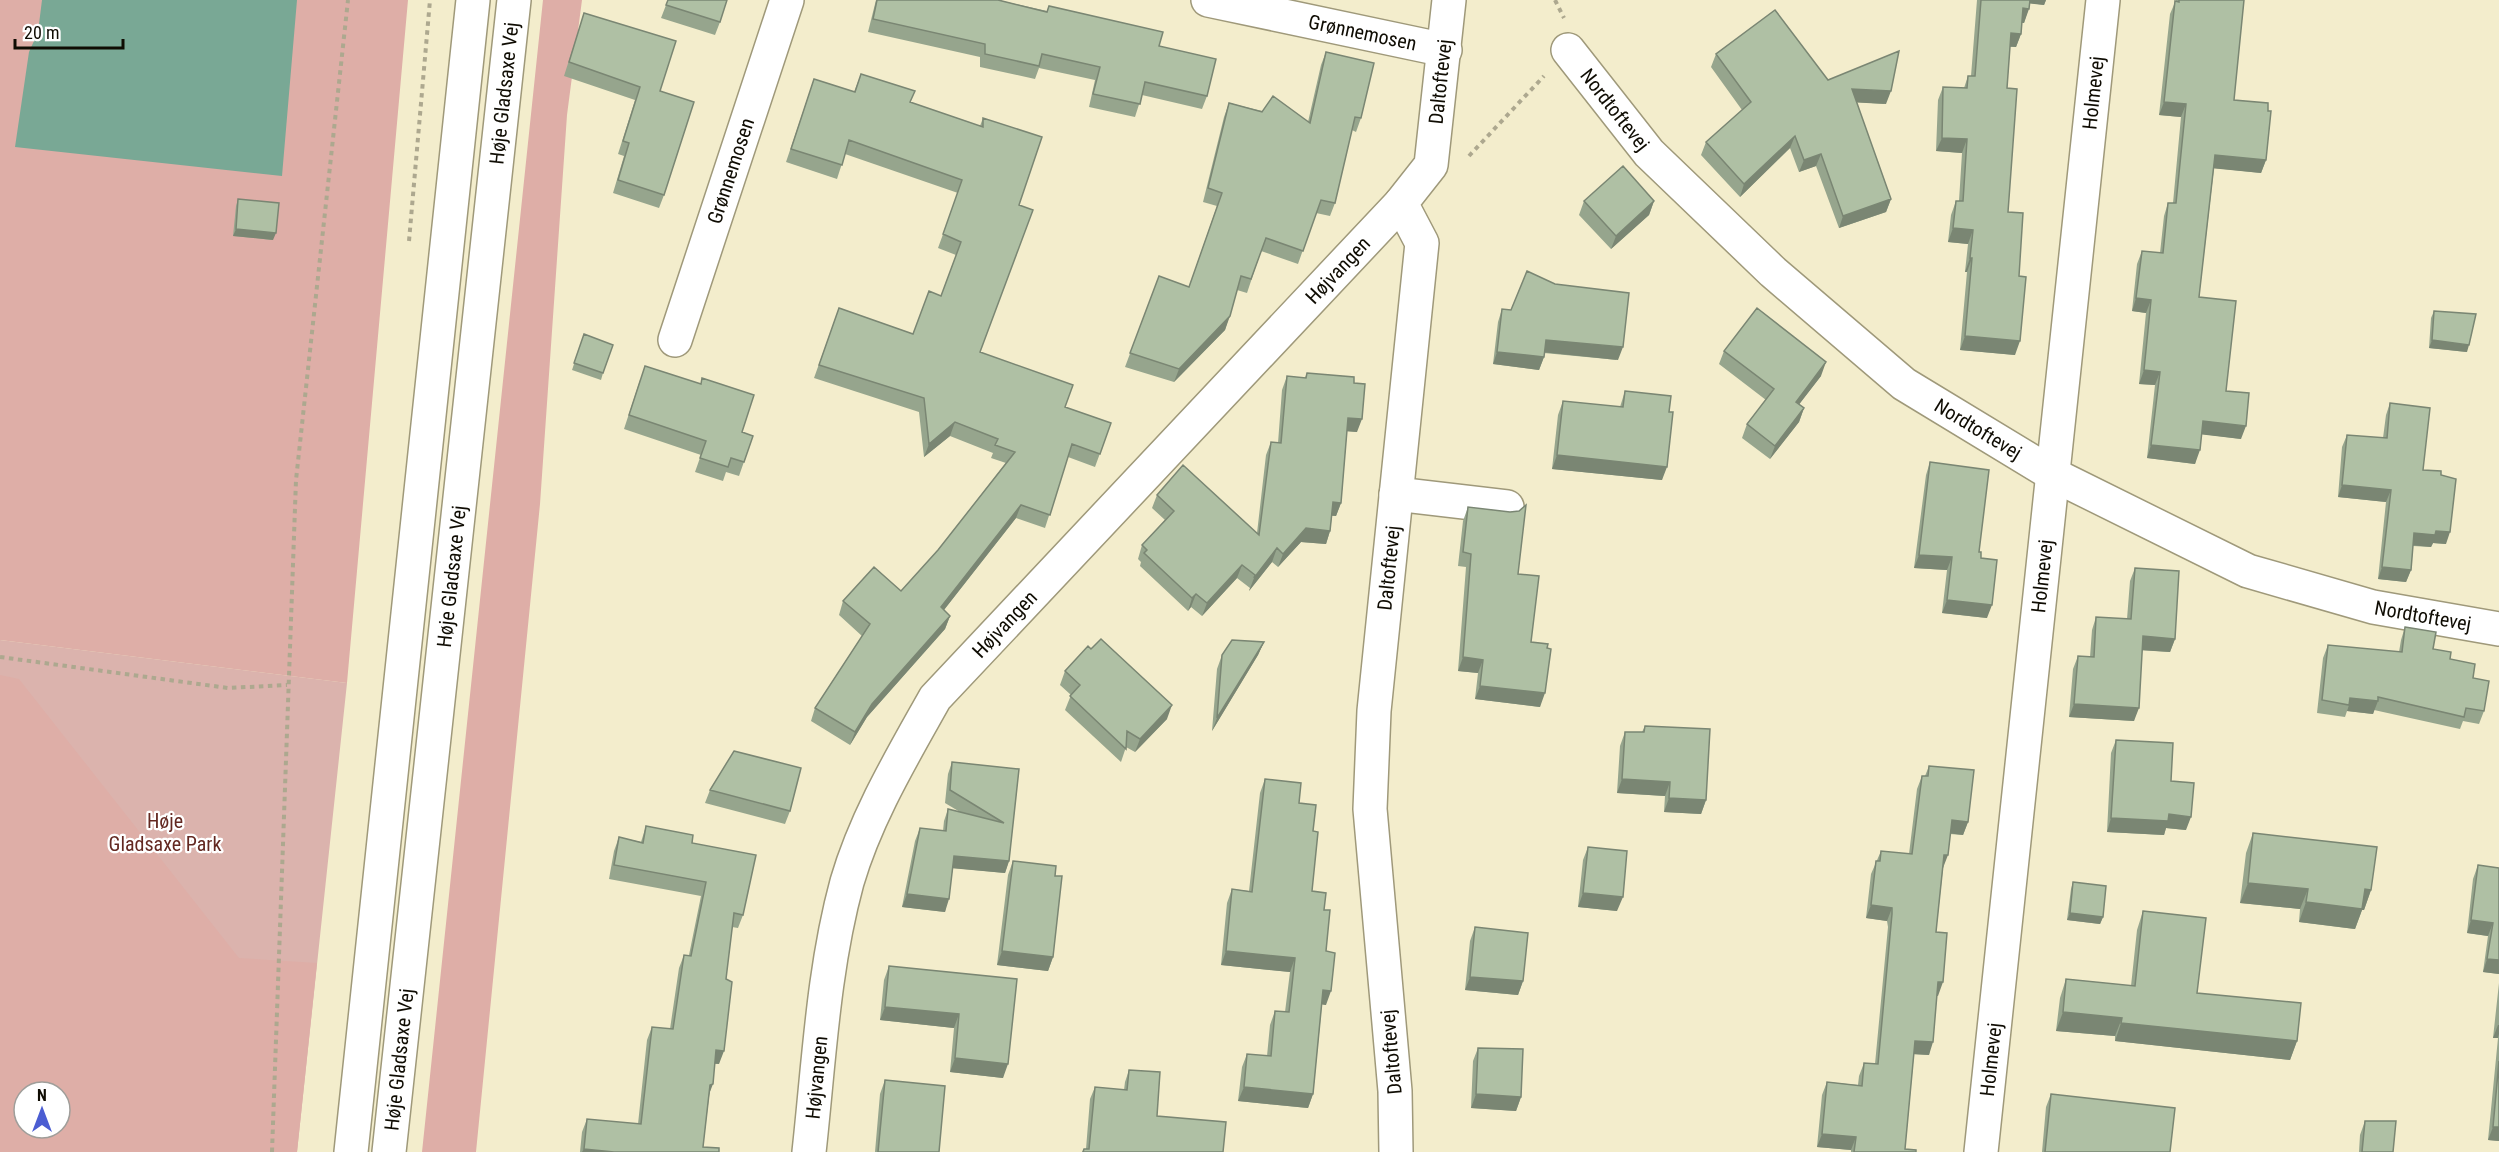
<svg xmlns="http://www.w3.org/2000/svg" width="2499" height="1152" viewBox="0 0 2499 1152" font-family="'Roboto Condensed',sans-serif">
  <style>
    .green { fill: #dbb3ad; fill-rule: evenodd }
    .forest { fill: #deaea7; fill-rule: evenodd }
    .water { fill: #79a895 }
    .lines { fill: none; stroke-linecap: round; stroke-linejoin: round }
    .minor-casing { stroke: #9f997a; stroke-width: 36 }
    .path { stroke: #ada88f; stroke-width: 4; stroke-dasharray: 4.5 4.5; stroke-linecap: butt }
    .minor { stroke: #fff; stroke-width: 33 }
    .wall { fill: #96a58d }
    .shaded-wall { fill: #7a8673 }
    .building { fill: #afc0a4; stroke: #7a8673; stroke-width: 1.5 }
    .labels { text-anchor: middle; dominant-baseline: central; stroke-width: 4.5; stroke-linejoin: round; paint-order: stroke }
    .street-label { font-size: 20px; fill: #0f0c03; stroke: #fff }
    .park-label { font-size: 20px; fill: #632821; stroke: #fff }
  </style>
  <rect width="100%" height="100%" fill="#f3edcc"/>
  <path class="green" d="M0,640L347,683L297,1152H0ZM24,1092H60V1128H24Z"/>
  <path class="forest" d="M0,0H408L347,683L0,640Z
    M543,0H582L567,115L540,504L476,1152H422Z
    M0,675L19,679L239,958L317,963L297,1152H0ZM24,1092H60V1128H24Z"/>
  <path class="water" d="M42,0H297L282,176L15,147L29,52L38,32Z"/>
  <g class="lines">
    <defs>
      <g id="minor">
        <path id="s1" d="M1208,0L1445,50"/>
        <path id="s2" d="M1568,50L1649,153L1773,272L1904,384L2054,475L2248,571L2373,607L2499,629"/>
        <path id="s3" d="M675,340L787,0"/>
        <path d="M1396,494L1507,507"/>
        <path d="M351,1152L473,0"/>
        <path id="s4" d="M389,1152L514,0"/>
        <path id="s5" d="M809,1152C819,1062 823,970 847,882C866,817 902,757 935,698L1401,203"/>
        <path id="s6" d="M1396,1152L1395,1091L1370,809L1374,711L1422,243L1401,203L1431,165L1449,0"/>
        <path id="s7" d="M1981,1152L2103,0"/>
      </g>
    </defs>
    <use href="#minor" class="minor-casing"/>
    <path class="path" d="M1555,0L1564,18
      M1469,156L1544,76
      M409,241L430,0
      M0,657L228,688L287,685
      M272,1152L296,480L348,0"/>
    <use href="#minor" class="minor"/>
  </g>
  <path class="wall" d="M668,0L720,22L715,35L661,18Z
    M876,0H998L1047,11L1049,6L1159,46L1207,96L1202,109L1142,95L1135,117L1089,107L1095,80L1039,68L1035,79L980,67V57L868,32Z
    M1977,0H2046L2044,5L2030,3L2024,23H2022L2021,34L2016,47H2010L2007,88L2008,212L2019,276L2015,355L1960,350L1967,272H1965L1968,244L1948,242L1951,215L1956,201H1959L1962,153L1936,151L1938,100L1943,87L1964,88L1968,76H1971Z
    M2176,0H2244L2234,100L2266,160L2261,173L2214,168L2199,297L2226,391L2241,439L2202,434L2195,464L2147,458L2155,385L2139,384L2146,313L2132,311L2137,264L2142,251L2160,253L2164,216L2168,203H2173L2181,117L2159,115L2170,14Z
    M584,13L660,91L664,195L659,208L613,193L624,156L618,154L635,100L564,76Z
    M1326,52L1361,118L1356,132L1352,130L1335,203L1330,216L1316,213L1298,264L1261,251L1247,293L1237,290L1225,330L1174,382L1125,367L1159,276L1189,287L1217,206L1203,202L1224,117L1229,103L1308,122L1321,65Z
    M1716,54L1828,80L1886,104L1856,102L1891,199L1886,212L1839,228L1816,166L1799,172L1790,148L1740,197L1701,155L1706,142L1742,110L1711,67Z
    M861,74L910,102L980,126L983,118L1019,205L980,352L1065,407L1111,423L1095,467L1068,457L1045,528L1016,518L944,610L950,616L945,629L867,717L850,745L811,721L815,708L862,636L839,615L843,601L901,591L938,550L1006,463L991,458L993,453L950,436L924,457L919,412L814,378L839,308L913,334L941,296L956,255L938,248L958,193L845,154L837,179L786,162L814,79L854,92Z
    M238,199L273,240L233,236L236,206Z
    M1584,201H1654L1649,215L1611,249L1579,215Z
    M1502,309L1618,360L1544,353V357L1539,370L1493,364L1498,322Z
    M2434,311L2467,352L2429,348L2431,318Z
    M584,334L603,373L601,380L572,370Z
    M1724,351L1821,376L1799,404L1804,408L1799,422L1770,459L1742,438L1747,424L1766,400L1719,364Z
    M1307,373L1354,383L1357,432L1347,431L1341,503L1336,516H1332L1330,531L1326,544L1301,542L1278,567L1272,562L1249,591L1250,588L1237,578L1202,616L1191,607L1188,611L1140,566L1141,562L1138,559L1142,545L1165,520L1152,508L1157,495L1257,533L1266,455L1271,442L1278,443L1282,390L1287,376L1305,378Z
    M640,380L742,432L753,436L739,476L726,472L723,481L695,472L701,455L624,429Z
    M1625,391L1669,412L1662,480L1552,469L1558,415L1563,401L1620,407Z
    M2390,403L2423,470L2441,475L2446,544L2433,543L2431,547L2413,546L2411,570L2406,582L2378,579L2386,502L2338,497L2342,447L2347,435L2383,438L2386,415Z
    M1930,462L1979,552L1987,618L1942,613L1947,570L1914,568L1926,475Z
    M1468,507L1518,574L1531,642L1547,648L1540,707L1475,699L1478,673L1458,671L1466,567L1458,566L1463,521Z
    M2135,568L2175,639L2170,652L2142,650L2134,721L2069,717L2073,669L2078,656L2090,657L2092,630L2096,617L2127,619L2130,581Z
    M2405,627L2433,649L2450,659L2473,678L2484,711L2479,724L2463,721L2460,729L2374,710L2373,714L2347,711L2345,717L2317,713L2323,658L2328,645L2399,652L2401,640Z
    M1264,642L1258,655L1212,731L1217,669L1222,655Z
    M1065,671L1167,719L1135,752L1126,747L1121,762L1065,710L1071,695L1060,685Z
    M1645,726L1706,800L1701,814L1664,812L1665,796L1617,793L1620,746L1625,732H1642Z
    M2116,740L2171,781L2186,830L2166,828L2164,835L2107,832L2111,753Z
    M952,762L1019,769L1009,861L1005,873L953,868L945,912L902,907L915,841L920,828L943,831L944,821L948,809L960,812L945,803L948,774Z
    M1929,766L1968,822L1963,835L1950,834L1943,868L1936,932L1938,996L1937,995L1929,1055L1914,1054L1905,1149L1916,1152H1851V1150L1817,1147L1822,1095L1827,1082L1858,1085L1859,1076L1864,1063L1875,1064L1888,927L1887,921L1866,918L1871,874L1881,851L1909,854L1917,789L1922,776H1925Z
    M1265,779L1299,803L1313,831L1312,891L1324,910L1326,1005L1322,1004L1313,1094L1308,1108L1238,1101L1242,1067L1247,1054L1267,1056L1270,1025L1275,1011L1285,1012L1290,972L1221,965L1227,903L1232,889L1249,891L1260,793Z
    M710,790L790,811L785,824L705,803Z
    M646,826L692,843L743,915L738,928L732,927L726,979L719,1064H715L709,1097L703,1147L719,1152H580L582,1132L587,1119L638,1124L647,1040L652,1027L670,1029L679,968L684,955H689L701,896L609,879L614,851L619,837L641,842Z
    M2253,833L2371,890L2364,910H2362L2355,929L2299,922L2300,909L2240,903L2246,853Z
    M1588,847L1617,911L1578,907L1583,860Z
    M1013,861L1055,876L1053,957L1048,971L997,965L1008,875Z
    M2478,865L2499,868V974L2483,972L2488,936L2467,933L2473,879Z
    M2073,882L2103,917L2100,924L2067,920L2071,889Z
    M2143,911L2197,993L2297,1041L2290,1060L2115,1041V1036L2056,1031L2060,998L2066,979L2131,986L2137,930Z
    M1475,927L1523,981L1518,995L1465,990L1470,941Z
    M889,966L1017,979L1003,1078L950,1072L954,1028L880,1020L884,980Z
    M2499,983V1141L2488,1140L2498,1038H2493Z
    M1478,1048L1521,1097L1516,1111L1471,1108L1473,1061Z
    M1129,1070L1157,1116L1223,1152H1082L1084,1149H1086L1090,1099L1095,1087L1124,1090L1125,1082Z
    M885,1080L939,1152H875L880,1094Z
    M2051,1094L2170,1152H2042L2046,1107Z
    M2365,1121L2393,1152H2359L2360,1135Z"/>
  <path class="shaded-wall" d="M2027,0H2046L2044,5L2026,3Z
    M2023,8L2029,9L2024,23L2018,22Z
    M2011,33L2021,34L2016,47L2006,46Z
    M1852,89L1891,91L1886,104L1847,102Z
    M2164,102L2186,104L2181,117L2159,115Z
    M1795,136L1790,148L1740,197L1744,184Z
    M1942,138L1967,139L1962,153L1936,151Z
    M1821,154L1816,166L1799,172L1804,160Z
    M2215,155L2266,160L2261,173L2210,168Z
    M1891,199L1886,212L1839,228L1843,216Z
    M1654,201L1649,215L1611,249L1616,236Z
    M1953,228L1973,230L1968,244L1948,242Z
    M236,229L276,233L273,240L233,236Z
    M1970,258H1972L1967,272H1965Z
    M2136,298L2151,300L2146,313L2132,311Z
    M1230,316L1225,330L1174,382L1179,369Z
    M1965,336L2020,341L2015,355L1960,350Z
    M1546,340L1623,347L1618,360L1541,352Z
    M2432,340L2469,345L2467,352L2429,348Z
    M1497,352L1544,357L1539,370L1493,364Z
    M1826,362L1821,376L1791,415L1796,402Z
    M2144,370L2160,372L2155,385L2139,384Z
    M1804,408L1799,422L1770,459L1775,446Z
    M1348,418L1362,419L1357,432L1343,431Z
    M2203,421L2246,426L2241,439L2198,434Z
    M955,422L950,436L924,457L929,444Z
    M2151,445L2200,450L2195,464L2147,458Z
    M1557,455L1667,467L1662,480L1552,469Z
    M2342,485L2391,490L2386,502L2338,497Z
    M1333,502L1341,503L1336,516L1329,515Z
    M1021,505L1016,518L936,620L941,607Z
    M1306,528L1330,531L1326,544L1301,542L1278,567L1283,554Z
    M2436,531L2450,532L2446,544L2433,543L2431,547L2410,545L2414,533Z
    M1277,548L1272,562L1249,591L1254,578Z
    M1919,555L1952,557L1947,570L1914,568Z
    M1242,565L1237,578L1202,616L1207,603Z
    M2382,567L2411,570L2406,582L2378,579Z
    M1196,594L1191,607L1188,611L1192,598Z
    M1947,600L1992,605L1987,618L1942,613Z
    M950,616L945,629L867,717L850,745L855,732L872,704Z
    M2143,636L2175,639L2170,652L2138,650Z
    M1264,642L1258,655L1212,731L1217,718Z
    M1463,657L1483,660L1478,673L1458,671Z
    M1480,686L1545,693L1540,707L1475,699Z
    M2350,698L2378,701L2373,714L2347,711L2349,705Z
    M2074,704L2139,708L2134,721L2069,717Z
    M1172,705L1167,719L1135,752L1140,739Z
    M1622,779L1670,782L1665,796L1617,793Z
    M1669,798L1706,800L1701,814L1664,812Z
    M2169,814L2191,817L2186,830L2166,828L2164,835L2107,832L2111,818Z
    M1952,820L1968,822L1963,835L1947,833Z
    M1944,855H1948L1943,868Z
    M954,856L1009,861L1005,873L950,868Z
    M2248,883L2308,889L2300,909L2240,903Z
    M2365,889L2371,890L2364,910H2362L2355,929L2299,922L2306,902Z
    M1583,893L1623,897L1617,911L1578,907Z
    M907,894L949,899L945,912L902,907Z
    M1871,905L1892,908L1887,921L1866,918Z
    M2070,913L2103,917L2100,924L2067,920Z
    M2471,920L2493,923L2488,936L2467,933Z
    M1002,951L1053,957L1048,971L997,965Z
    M1226,951L1295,958L1290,972L1221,965Z
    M2487,959L2499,960V974L2483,972Z
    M1470,977L1523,981L1518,995L1465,990Z
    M1938,982H1943L1938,996L1933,995Z
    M1323,990L1331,991L1326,1005L1318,1004Z
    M885,1007L959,1014L954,1028L880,1020Z
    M2063,1012L2122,1018L2115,1036L2056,1031Z
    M2121,1023L2297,1041L2290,1060L2115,1041Z
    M2498,1025H2499V1034L2498,1038H2493Z
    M1915,1041L1933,1042L1929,1055L1911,1054Z
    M716,1050L724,1051L719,1064L711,1063Z
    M955,1058L1008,1064L1003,1078L950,1072Z
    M713,1084L708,1097L710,1085Z
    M1244,1087L1313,1094L1308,1108L1238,1101Z
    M1476,1094L1521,1097L1516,1111L1471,1108Z
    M2493,1127H2499V1141L2488,1140Z
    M1822,1134L1856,1137L1851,1150L1817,1147Z
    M584,1149L614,1152H582Z"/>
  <path class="building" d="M668,0H727L720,22L666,5Z
    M877,0H998L1047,12L1049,6L1163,32L1159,46L1216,59L1207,96L1145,82L1140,104L1093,94L1100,67L1042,54L1039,66L985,54V44L873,19Z
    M1981,0H2030L2029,9L2023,8L2021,34L2011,33L2007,88L2017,89L2008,212L2023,213L2019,276L2026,277L2020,341L1965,336L1972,258H1970L1973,230L1953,228L1956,201H1963L1967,139L1942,138L1943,87L1967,88L1968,76H1975Z
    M2179,0H2244L2234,100L2268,103V111H2271L2266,160L2215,155L2199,297L2236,301L2226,391L2249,393L2246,426L2203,421L2200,450L2151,445L2160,372L2144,370L2151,300L2136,298L2142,251L2163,253L2168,203H2176L2186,104L2164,102L2175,1L2179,2Z
    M1775,10L1828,80L1899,51L1891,91L1852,89L1891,199L1843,216L1821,154L1804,160L1795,136L1744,184L1706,142L1751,102L1716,54Z
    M584,13L676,41L660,91L694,102L664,195L618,180L629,143L623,141L640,87L569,62Z
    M1326,52L1374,63L1361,118L1355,117L1335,203L1321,200L1303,251L1266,238L1251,279L1241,276L1230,316L1179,369L1130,353L1159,276L1189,287L1222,193L1208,188L1229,103L1262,112L1273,96L1310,123Z
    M861,74L915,91L910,102L983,127V118L1042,137L1019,205L1033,210L980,352L1073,385L1065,407L1111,423L1100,454L1072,444L1050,515L1021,505L941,607L950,616L872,704L855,732L815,708L870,624L843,601L874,567L901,591L938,550L1015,452L995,445L998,439L955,422L929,444L924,398L819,365L839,308L913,334L929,291L941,296L961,242L943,234L962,180L849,140L842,165L791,149L814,79L855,92Z
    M1623,166L1654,201L1616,236L1584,201Z
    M238,199L279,203L276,233L236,229Z
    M1527,271L1555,284L1629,293L1623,347L1546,340L1544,357L1497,352L1502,309L1511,310Z
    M1757,308L1826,362L1796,402L1804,408L1775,446L1747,424L1774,389L1724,351Z
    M2434,311L2476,314L2469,345L2432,340Z
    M584,334L613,345L603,373L574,363Z
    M645,366L701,384L702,378L754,395L742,432L753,436L744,462L731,458L728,467L700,458L706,441L629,415Z
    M1307,373L1354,377V383L1365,384L1362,419L1348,418L1341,503L1333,502L1330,531L1306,528L1283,554L1277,548L1254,578L1255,575L1242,565L1207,603L1196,594L1192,598L1144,553L1147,550L1142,545L1174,511L1157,495L1183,465L1259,535L1271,442L1281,443L1287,376L1306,378Z
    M1625,391L1671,396L1669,412H1673L1667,467L1557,455L1563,401L1623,407Z
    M2390,403L2430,408L2423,470L2441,471V475L2456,479L2450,532L2436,531L2435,535L2414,533L2411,570L2382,567L2391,490L2342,485L2347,435L2387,438Z
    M1930,462L1989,470L1979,552H1981V558L1997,560L1992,605L1947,600L1952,557L1919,555Z
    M1526,505L1518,574L1539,576L1531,642L1548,644L1547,648L1551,649L1545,693L1480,686L1483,660L1463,657L1471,554L1463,552L1468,507L1510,512L1519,511Z
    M2135,568L2179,571L2175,639L2143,636L2139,708L2074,704L2078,656L2094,657L2096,617L2131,619Z
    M2405,627L2436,632L2433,649L2451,652L2450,659L2475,664L2473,678L2489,681L2484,711L2466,708L2464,717L2378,697V701L2350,698L2349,705L2322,700L2328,645L2402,652Z
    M1101,639L1172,705L1140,739L1127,731L1126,749L1070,696L1080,685L1065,671L1088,646L1091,649Z
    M1232,640L1264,642L1217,718L1222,655Z
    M1645,726L1710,729L1706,800L1669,798L1670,782L1622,779L1625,732H1644Z
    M2116,740L2173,743L2171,781L2194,783L2191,817L2169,814L2168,821L2111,818Z
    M734,751L801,768L790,811L710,790Z
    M952,762L1019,769L1009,861L954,856L949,899L907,894L920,828L946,831L948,809L1004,823L950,790Z
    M1929,766L1974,770L1968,822L1952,820L1948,855H1944L1936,932L1947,933L1943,982H1938L1933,1042L1915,1041L1905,1149L1916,1150V1152H1854L1856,1137L1822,1134L1827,1082L1862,1086L1864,1063L1878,1064L1892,914V908L1871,905L1876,861H1880L1881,851L1912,854L1922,776H1928Z
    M1265,779L1301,783L1299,803L1316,805L1313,831L1318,832L1312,891L1326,893L1324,910H1330L1326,951L1335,953L1331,991L1323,990L1313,1094L1244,1087L1247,1054L1271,1056L1275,1011L1289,1012L1295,958L1226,951L1232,889L1252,892Z
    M646,826L693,835L692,843L756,855L743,915L734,913L726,979L732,982L724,1051L716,1050L713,1084L710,1085L703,1147L719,1148V1152H614L584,1149L587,1119L641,1124L652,1027L673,1029L684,955L691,956L706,882L614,865L619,837L643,843Z
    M2253,833L2377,847L2371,890L2365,889L2362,909L2306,902L2308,889L2248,883Z
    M1588,847L1627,851L1623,897L1583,893Z
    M1013,861L1056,866L1055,876H1062L1053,957L1002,951Z
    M2478,865L2499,868V960L2487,959L2493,923L2471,920Z
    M2073,882L2106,886L2103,917L2070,913Z
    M2143,911L2206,918L2197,993L2301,1003L2297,1041L2121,1023L2122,1018L2063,1012L2066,979L2135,986Z
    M1475,927L1528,933L1523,981L1470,977Z
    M889,966L1017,979L1008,1064L955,1058L959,1014L885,1007Z
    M1478,1048L1523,1049L1521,1097L1476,1094Z
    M2499,1061V1127H2493Z
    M1129,1070L1160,1072L1157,1116L1226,1122L1223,1152H1083L1084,1149H1089L1095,1087L1127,1090Z
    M885,1080L945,1086L939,1152H878Z
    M2051,1094L2175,1108L2170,1152H2045Z
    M2365,1121H2396L2393,1152H2362Z"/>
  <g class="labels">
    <g class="street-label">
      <text stroke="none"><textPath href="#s1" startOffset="158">Grønnemosen</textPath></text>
      <text stroke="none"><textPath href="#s6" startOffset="1090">Daltoftevej</textPath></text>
      <text stroke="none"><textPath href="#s4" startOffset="1065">Høje Gladsaxe Vej</textPath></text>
      <text stroke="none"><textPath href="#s7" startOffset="1065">Holmevej</textPath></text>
      <text stroke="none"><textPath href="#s2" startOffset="76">Nordtoftevej</textPath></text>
      <text stroke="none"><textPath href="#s3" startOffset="178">Grønnemosen</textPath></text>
      <text stroke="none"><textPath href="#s5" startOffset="1065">Højvangen</textPath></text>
      <text stroke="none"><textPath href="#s2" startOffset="562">Nordtoftevej</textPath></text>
      <text stroke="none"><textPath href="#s6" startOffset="586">Daltoftevej</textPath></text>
      <text stroke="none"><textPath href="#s4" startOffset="579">Høje Gladsaxe Vej</textPath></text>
      <text stroke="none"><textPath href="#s7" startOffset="579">Holmevej</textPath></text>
      <text stroke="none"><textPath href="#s2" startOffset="1048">Nordtoftevej</textPath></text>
      <text stroke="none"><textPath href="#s5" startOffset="579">Højvangen</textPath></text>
      <text transform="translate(1391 1052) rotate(-95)">Daltoftevej</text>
      <text stroke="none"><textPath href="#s4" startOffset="93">Høje Gladsaxe Vej</textPath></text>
      <text stroke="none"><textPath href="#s7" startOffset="93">Holmevej</textPath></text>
      <text stroke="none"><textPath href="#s5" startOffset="75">Højvangen</textPath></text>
    </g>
    <g class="park-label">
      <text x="165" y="821">Høje<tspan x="165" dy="23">Gladsaxe Park</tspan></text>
    </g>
  </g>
  <g transform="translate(42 1110)"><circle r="28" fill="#ffffff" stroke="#9f9e9a" stroke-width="1.5"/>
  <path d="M0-4.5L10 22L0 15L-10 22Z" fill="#4b5dd2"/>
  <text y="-9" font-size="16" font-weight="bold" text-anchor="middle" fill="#0f0c03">N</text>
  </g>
  <path d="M15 39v9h108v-9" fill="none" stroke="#0f0c03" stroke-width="3"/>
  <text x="24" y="39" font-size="18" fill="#0f0c03" stroke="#ffffff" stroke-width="4.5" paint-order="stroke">20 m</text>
</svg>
